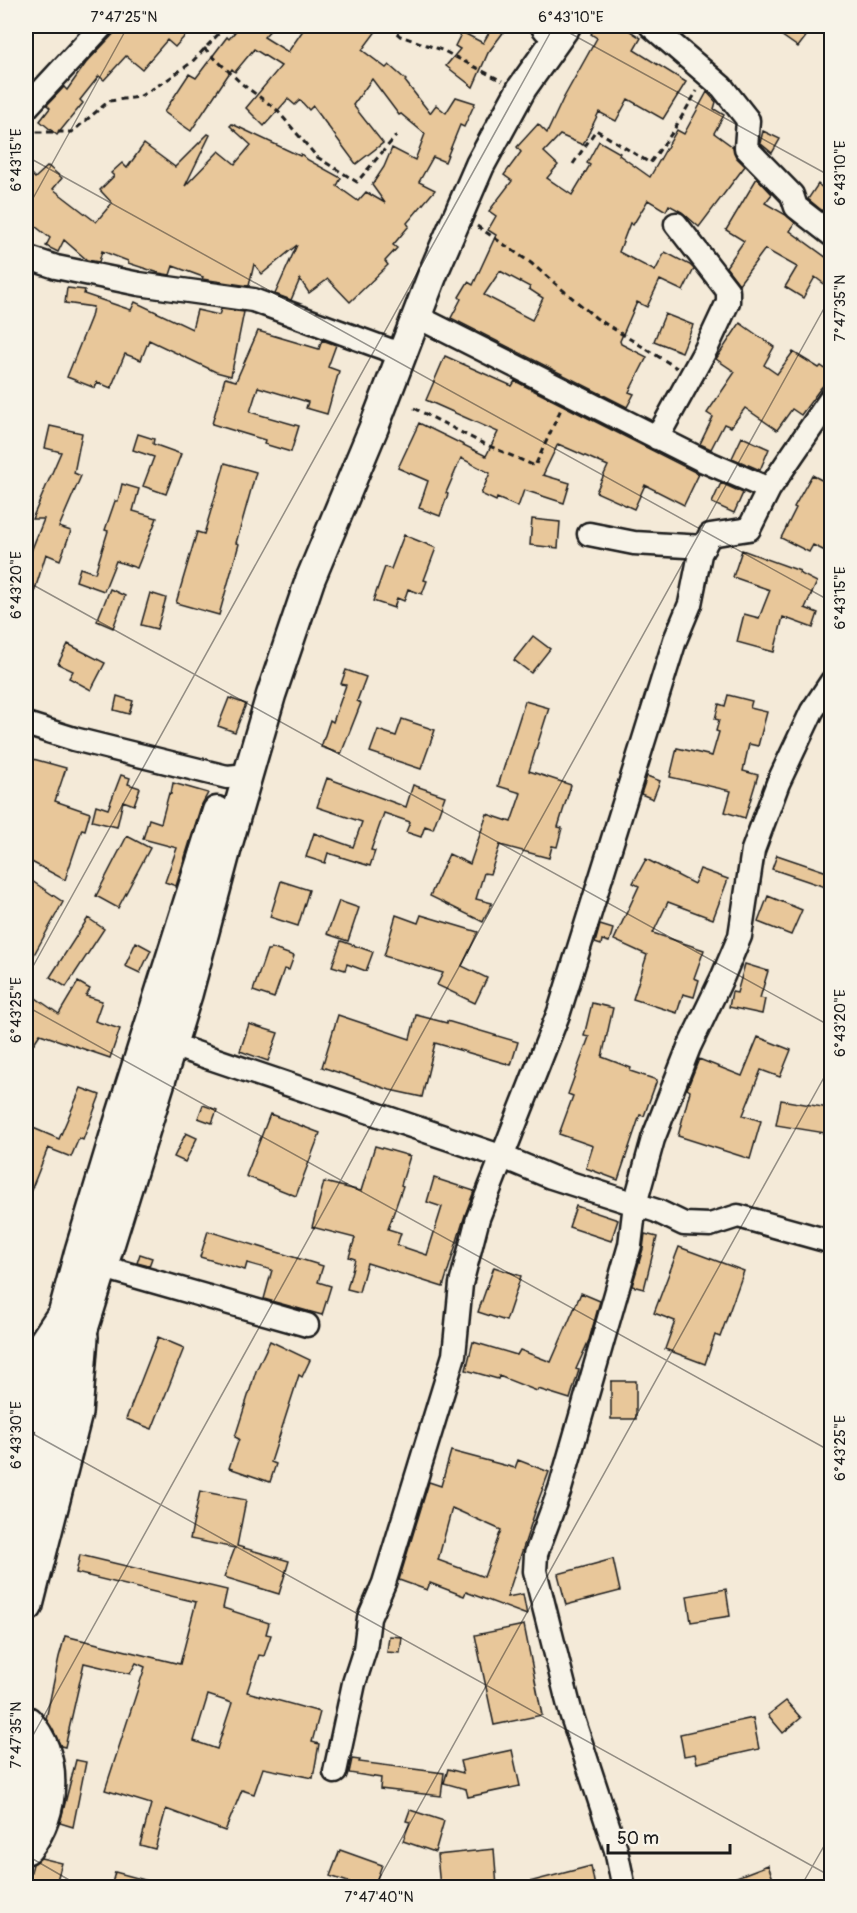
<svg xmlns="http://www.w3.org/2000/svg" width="857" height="1913" viewBox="0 0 857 1913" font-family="Pangolin,sans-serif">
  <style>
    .building { fill: #e8c79a; stroke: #1c1c1c; stroke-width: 1.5; fill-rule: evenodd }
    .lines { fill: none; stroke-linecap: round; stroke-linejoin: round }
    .minor-casing { stroke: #1c1c1c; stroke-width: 27 }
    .major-casing { stroke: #1c1c1c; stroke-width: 33 }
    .highway-casing { stroke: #1c1c1c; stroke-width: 38 }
    .path { stroke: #1c1c1c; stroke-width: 3; stroke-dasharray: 6 4.5; stroke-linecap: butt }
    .minor { stroke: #f7f3e8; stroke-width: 22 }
    .major { stroke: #f7f3e8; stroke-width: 28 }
    .highway { stroke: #f7f3e8; stroke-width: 33 }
    .ticks { fill: none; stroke: #1c1c1c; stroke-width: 1.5; stroke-opacity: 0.45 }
    .neatline { fill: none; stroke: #1c1c1c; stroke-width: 2 }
    .ticks-label { font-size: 15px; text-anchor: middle; fill: #1c1c1c }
  </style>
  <rect width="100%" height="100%" fill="#f4ead8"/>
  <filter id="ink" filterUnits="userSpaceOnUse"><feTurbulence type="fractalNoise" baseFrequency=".0167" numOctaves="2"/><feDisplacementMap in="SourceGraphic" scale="12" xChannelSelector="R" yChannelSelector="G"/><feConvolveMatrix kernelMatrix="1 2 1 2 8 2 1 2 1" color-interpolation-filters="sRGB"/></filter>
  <g filter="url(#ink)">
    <path class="building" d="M121,26H194L175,47L167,40L142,69L126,56L104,80L99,76L80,100L83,103L57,135L40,121L50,108L47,105L64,87L67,90L86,63Z
      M240,26H274L264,37L288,52L306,26H380L362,50L386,68L389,65L406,80L405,81L430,113L436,105L446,113L456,97L475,103L464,127L460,125L445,162L433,157L419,182L435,190L407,223L409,226L393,245L397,248L385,261L388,265L350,302L328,279L309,293L300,279L291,300L275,294L297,245L262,274L254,264L249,286L202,279L203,277L173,266L170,275L159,273L128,263V261L102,251L99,262L87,260L64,240L58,252L46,246L50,238L26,219V169L35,178L48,166L62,178L53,189L96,222L112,203L100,190L114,176L111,173L122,163L127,168L144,144L175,167L208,134L210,135L185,186L219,151L235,164L251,145L230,126L232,124L300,156L301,154L308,160L341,178L337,186L358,201L366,192L385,203L372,185L384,167L392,148L415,160L425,134L401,114L399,115L372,79L353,105L383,143L356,164L313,106L309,110L300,100L295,105L288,99L264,126L246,108L281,66L254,49L235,72L232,69L191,131L164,112L189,74L196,78L227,37L229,39Z
      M493,26H508L488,53L473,87L446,66L460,49L455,46L462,32L483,43Z
      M596,26H633L630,31L641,38L634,50L686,82L663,119L628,99L616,121L599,112L583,145L560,135L544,152L558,165L547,178L572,195L590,165L587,163L599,141L620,153L619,155L650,177L677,130L684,134L707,92L716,102L714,109L724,115L714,133L733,147L736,157L745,166L699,227L682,212L669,205L666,211L648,200L633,225L630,223L619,252L655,271L665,252L690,265L694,269L683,291L660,280L647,307L637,302L620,341L621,344L647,357L629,392L634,394L627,407L451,318L461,299L459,297L468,282L473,285L496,235L488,230L496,216L489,211L512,181L504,175L521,152L517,147L538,124L547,133L563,99L597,38L591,34ZM500,271L530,287L529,289L543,298L532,320L484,295Z
      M768,26H814L798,47Z
      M763,131L780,139L772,153L760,143Z
      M757,178L772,194L765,203L786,215L795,223L790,231L831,261V289L815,277L803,298L785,287L797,267L765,249L739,284L726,267L744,241L726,230Z
      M818,184L831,195V218L808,199Z
      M67,288L85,290L84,294L131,310L135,302L192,329L197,310L219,315L221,309L244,312L231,376L216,372L149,340L141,360L125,354L111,388L97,382L95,388L67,377L91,317L93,307L65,303Z
      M665,314L693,325L682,352L654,341Z
      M740,323L774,347L764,365L777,374L793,352L819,368L821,366L831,373V377L820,389L801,415L792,409L777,430L745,408L731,427L724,424L711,449L700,444L713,417L707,413L735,372L716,359Z
      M258,331L319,349L322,340L336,345L328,367L339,371L327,414L306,408L308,402L258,387L250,412L299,426L291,452L264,444L265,440L212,424L225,378L236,381Z
      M445,356L512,386L515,381L699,474L684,505L645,485L634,509L596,492L608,466L558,444L543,475L570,483L564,503L524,490L518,507L497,498L496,501L481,494L490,473L461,458L446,493L448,494L440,516L419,508L428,481L398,468L419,423L486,456L498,432L426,400Z
      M50,426L82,433L74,473L81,476L59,527L71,531L60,560L46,554L29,609H26V564L44,519H32L61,452L45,448Z
      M138,434L154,439L153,444L181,454L166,494L143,486L154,457L133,450Z
      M742,437L769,449L760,470L732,458Z
      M225,463L256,472L236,543L239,544L219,615L176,603L197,532L204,534Z
      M812,475L831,485V554L813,545L809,552L781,538L796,508L794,507Z
      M721,483L743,493L734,513L712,503Z
      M122,484L139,489L133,511L157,518L137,568L116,561L104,591L76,581L80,568L95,573L108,531L105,530L115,501H118Z
      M532,519L560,522L558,548L530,545Z
      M404,535L436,548L424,580L427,581L422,594L408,589L404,601L397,598L394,608L373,601L385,567L391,569Z
      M742,550L800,571L799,573L817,582L805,608L818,613L813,628L783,617L774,652L737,642L744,614L759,618L770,590L733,577Z
      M110,589L125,596L113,628L97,621Z
      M150,593L166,598L157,629L141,625Z
      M533,636L550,649L531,673L514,660Z
      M68,644L105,663L91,690L69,678L73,671L58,664Z
      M346,670L366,677L357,701L361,703L341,754L321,747L330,720L333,722L346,685L341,684Z
      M728,695L752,701L750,708L767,712L758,746L749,744L743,771L758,775L745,818L725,812L731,791L670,777L677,748L712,756L719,732L716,731L719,720L715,719L719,704L725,706Z
      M117,696L133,701L129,714L114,710Z
      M229,698L246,704L235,732L218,726Z
      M525,701L549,708L529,771L571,785L558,827L562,828L557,847L552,846L549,858L500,845L490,874L484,873L476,899L492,903L483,922L430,896L449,854L470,864L487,814L511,822L521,793L498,786Z
      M402,719L435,730L421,769L370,752L378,730L396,736Z
      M26,757L66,768L55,801L90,813L85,830L82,829L65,880L26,859V834L31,810L26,809V801L32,781L26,779Z
      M121,775L130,778L128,784L140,788L134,805L123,801L117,827L92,821L96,805L108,809Z
      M647,776L660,781L653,799L641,794Z
      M327,778L406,807L413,785L445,796L433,829L425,826L421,837L406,832L410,822L384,813L371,850L375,851L370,866L328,853L325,863L306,857L314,833L353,847L362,822L317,807Z
      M173,783L208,793L201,806L176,886L165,882L177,848L143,839L149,819L161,823L169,793L171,794Z
      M127,836L150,848L118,908L96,896Z
      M777,855L830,873L825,887L772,869Z
      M646,859L694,884L700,869L728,879L713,919L668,902L653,933L704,950L694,978L699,980L694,997L683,994L677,1013L633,999L647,955L614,940L639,886L633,883Z
      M26,877L63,902L26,969Z
      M281,881L309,890L298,926L270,917Z
      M768,896L802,910L791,935L758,922Z
      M339,901L359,908L348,941L327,934Z
      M396,915L418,923L421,915L478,932L462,966L487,978L475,1003L437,985L443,973L384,956Z
      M88,918L104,929L66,987L50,977Z
      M600,925L613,929L609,942L602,940L601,945L595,943Z
      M341,941L373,952L366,971L347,964L345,970L332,966Z
      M136,942L151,950L140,973L125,966Z
      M271,948L294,956L289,970L284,969L274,998L253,991L267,950H270Z
      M745,964L768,971L760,998L765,999L762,1014L729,1007L732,992L737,993Z
      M78,982L90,989L86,996L102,1001L95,1021L120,1029L110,1058L40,1034L26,1055V1000L30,994L59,1014Z
      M592,1003L613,1008L602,1057L631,1068L630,1071L657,1080L644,1116L640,1115L618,1180L586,1168L593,1146L559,1134L573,1096L568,1094L589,1037L584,1036Z
      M338,1015L410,1039L416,1015L447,1023V1021L518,1042L511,1065L435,1043L422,1097L390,1090L322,1067Z
      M249,1024L278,1033L268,1061L240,1051Z
      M758,1037L791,1050L780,1077L761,1070L743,1115L761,1121L750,1159L678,1136L690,1091L687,1089L699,1059L742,1076Z
      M81,1088L100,1095L83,1140L79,1138L71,1157L48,1148L26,1203V1125L59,1139Z
      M781,1100L829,1108L825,1133L776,1125Z
      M203,1105L217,1110L212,1123L198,1118Z
      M270,1114L320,1133L296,1196L246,1176Z
      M186,1133L197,1138L185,1162L174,1157Z
      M375,1146L410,1156L401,1185L403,1186L388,1229L401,1233L397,1245L427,1255L442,1207L427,1202L434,1178L474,1191L465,1215L443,1287L367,1263L359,1292L347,1289L355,1259L349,1257L355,1238L312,1227L324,1182L361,1191Z
      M576,1206L618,1220L611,1241L569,1227Z
      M208,1231L323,1266L318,1282L331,1286L322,1315L264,1299L272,1270L247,1263L245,1270L200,1257Z
      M645,1234L657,1237L644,1289L632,1286L643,1249Z
      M679,1247L744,1271L720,1337L715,1335L705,1364L665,1349L675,1321L654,1313Z
      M140,1254L152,1258L149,1266L137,1263Z
      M494,1267L521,1276L506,1321L478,1312Z
      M581,1293L600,1301L589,1340L576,1369L579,1370L570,1399L538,1389L537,1391L499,1376L498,1379L466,1370L473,1342L517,1355L520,1350L551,1362Z
      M158,1337L184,1348L152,1429L126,1419Z
      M270,1341L310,1360L302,1377L299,1375L271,1462L276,1464L270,1482L229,1468L239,1439L235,1437L256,1371Z
      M611,1381H636V1419H611Z
      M451,1451L515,1468L518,1460L549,1472L534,1512H535L507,1597L523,1594L527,1615L466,1592L464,1596L430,1583L427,1590L399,1580L429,1482L441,1486ZM452,1508L501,1530L484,1577L438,1560Z
      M200,1491L246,1500L237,1546L289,1561L279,1594L224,1577L235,1548L190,1539Z
      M80,1555L227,1590L223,1608L269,1623L266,1634L271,1635L264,1656L259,1655L247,1692L320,1712L312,1742L319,1744L313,1778L263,1768L254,1794L242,1790L225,1831L166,1809L155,1849L140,1845L151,1804L105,1790L145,1667L136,1663L130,1674L84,1663L65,1747L61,1746L46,1719L59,1657L65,1636L180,1664L196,1602L76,1573ZM208,1695L232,1703L217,1749L194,1741Z
      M613,1559L620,1591L566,1605L558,1574Z
      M726,1589L730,1616L691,1622L687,1596Z
      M524,1625L542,1715L494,1725L475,1635Z
      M389,1636L402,1637L400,1653L387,1652Z
      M786,1701L801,1718L783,1733L768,1715Z
      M753,1718L759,1749L697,1763L695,1754L684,1756L680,1734Z
      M512,1750L520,1786L468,1797L466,1789L444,1783L448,1769L463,1773L460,1761Z
      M352,1759L360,1760L359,1762L444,1773L441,1796L380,1789L381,1778L349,1773Z
      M76,1760L86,1762L73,1827L60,1823Z
      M410,1810L444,1821L435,1852L403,1841L410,1822L406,1821Z
      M494,1849L497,1887H440L437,1855Z
      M340,1850L382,1865L374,1887H363L330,1876Z
      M41,1858L62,1863L55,1887L29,1879L33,1864Z
      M768,1865L776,1887H713V1886Z
      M591,1866L595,1887H525V1883Z
      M115,1872L156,1883L155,1887H111Z"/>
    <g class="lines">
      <defs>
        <path id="minor" d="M542,26L545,30
          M651,26L722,87L748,120L746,148L792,195L796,207L832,235
          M26,108L102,26
          M26,257L56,267L139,284L253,300L389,350
          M416,316L702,460L769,489L832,397
          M657,438L706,349L728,302V291L676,224
          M589,534L634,543L704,547
          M26,724L74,739L227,777L248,775
          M172,1045L503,1157L551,1177L657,1211L684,1224L710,1225L738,1216L832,1242
          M103,1267L307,1325
          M335,1772L354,1683L365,1649L369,1618L384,1583L454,1355L461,1284L478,1218L559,1012L675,640L690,604L700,554L710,535L749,529L769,489
          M624,1888L616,1850L570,1710L535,1571L536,1554L560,1489L630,1245L635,1204L653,1139L689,1047L723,976L740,936L753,850L778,783L812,711L832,681"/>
        <path id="major" d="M35,1416L80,1249L114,1137L217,811
          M26,1517L56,1411L81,1337L188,993L229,840L271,695L310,580L374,427L434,271L480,165L522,88L566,26"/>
        <path id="highway" d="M26,1380L37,1356L61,1320
          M26,1605L75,1413L81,1337
          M26,1723C57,1758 53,1812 26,1847"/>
      </defs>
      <use href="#minor" class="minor-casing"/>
      <use href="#major" class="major-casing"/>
      <use href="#highway" class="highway-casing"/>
      <path class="path" d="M389,26L400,36L442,50L502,81
        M204,48L242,84L276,109L317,157L357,182L396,136
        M26,132H72L109,101L139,97L167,80L192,62L226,26
        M573,164L596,130L650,163L672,133L697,91
        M477,226L531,263L596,318L677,368
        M414,408L478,441L535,466L561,409"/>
      <use href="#minor" class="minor"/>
      <use href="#major" class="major"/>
      <use href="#highway" class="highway"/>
    </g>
  </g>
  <path class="ticks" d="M557,26L832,177M26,156L832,602M26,211L128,26M26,581L832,1027M26,979L554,26M26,1006L832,1452M26,1430L832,1877M26,1748L832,294M26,1855L83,1888M374,1888L832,1063M800,1888L832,1832"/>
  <rect width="857" height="1913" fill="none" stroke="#f7f3e8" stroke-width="66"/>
  <path d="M608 1844v9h122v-9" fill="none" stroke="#1c1c1c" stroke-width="3"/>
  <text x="617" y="1844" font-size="18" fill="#1c1c1c" stroke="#f7f3e8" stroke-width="4.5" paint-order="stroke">50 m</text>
  <rect x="33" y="33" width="791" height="1847" class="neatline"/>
  <g class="ticks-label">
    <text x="124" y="22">7°47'25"N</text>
    <text x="571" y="22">6°43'10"E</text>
    <text transform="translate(16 160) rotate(-90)" y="5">6°43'15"E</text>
    <text transform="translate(840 173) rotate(-90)" y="5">6°43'10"E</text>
    <text transform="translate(840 308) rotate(-90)" y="5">7°47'35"N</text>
    <text transform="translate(16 585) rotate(-90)" y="5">6°43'20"E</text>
    <text transform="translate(840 598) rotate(-90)" y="5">6°43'15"E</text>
    <text transform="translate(16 1010) rotate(-90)" y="5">6°43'25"E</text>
    <text transform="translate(840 1023) rotate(-90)" y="5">6°43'20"E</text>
    <text transform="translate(16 1435) rotate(-90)" y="5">6°43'30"E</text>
    <text transform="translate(840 1448) rotate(-90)" y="5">6°43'25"E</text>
    <text transform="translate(16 1735) rotate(-90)" y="5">7°47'35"N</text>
    <text x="379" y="1902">7°47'40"N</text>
  </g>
</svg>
